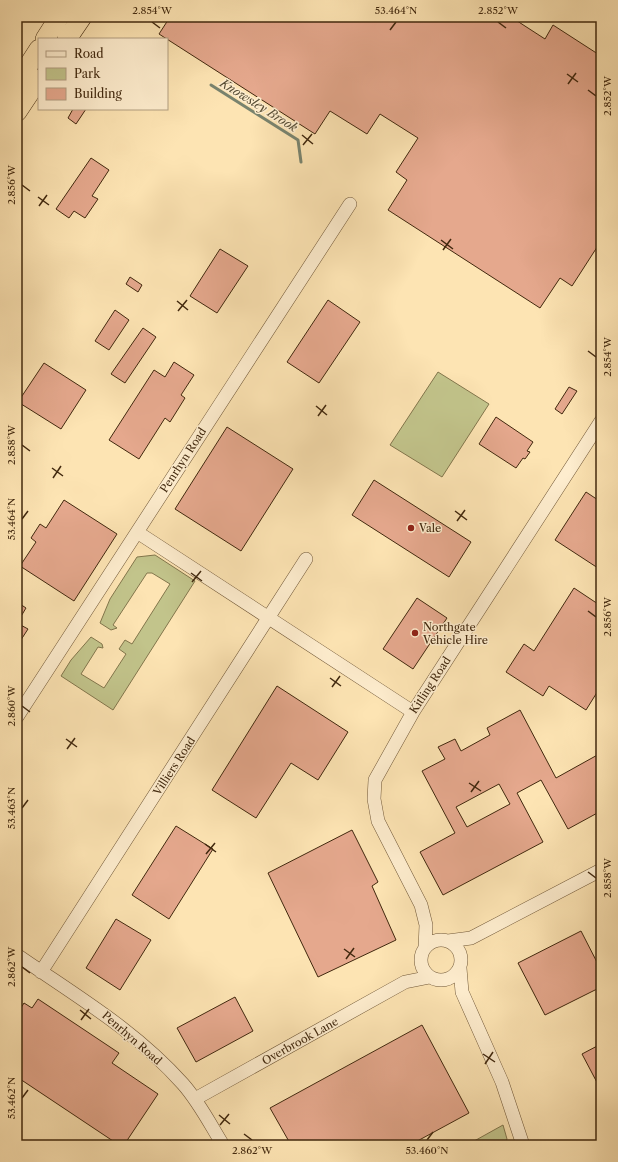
<svg xmlns="http://www.w3.org/2000/svg" width="618" height="1162" viewBox="0 0 618 1162" font-family="'Libre Caslon Text',serif">
  <style>
    .green { fill: #c2c48b; stroke: #82764c }
    .lines { fill: none; stroke-linecap: round; stroke-linejoin: round }
    .stream { stroke: #79836e; stroke-width: 3 }
    .building { fill: #e5a88d; stroke: #41280e; fill-rule: evenodd }
    .minor-casing { stroke: #705737; stroke-width: 14 }
    .highway-casing { stroke: #41280e; stroke-width: 20 }
    .minor { stroke: #feedce; stroke-width: 13 }
    .highway { stroke: #fde4b3; stroke-width: 19 }
    .ticks { fill: none; stroke: #41280e; stroke-width: 1.5 }
    .poi-dot { fill: #8f2418; stroke: #feedce; stroke-width: 1.5 }
    .labels { text-anchor: middle; dominant-baseline: central; stroke-width: 3; stroke-linejoin: round; paint-order: stroke }
    .street-label { font-size: 11px; fill: #41280e; stroke: #feedce }
    .poi-label { font-size: 11px; fill: #41280e; stroke: #feedce; text-anchor: start }
    .water-label { font-size: 12px; font-style: italic; fill: #584e36; stroke: #feedce }
    .neatline { fill: none; stroke: #41280e; stroke-width: 1.5 }
    .ticks-label { font-size: 10px; text-anchor: middle; fill: #41280e }
  </style>
  <rect width="100%" height="100%" fill="#fde4b3"/>
  <filter id="stains"><feTurbulence type="fractalNoise" baseFrequency=".005" numOctaves="4"/><feColorMatrix values="0 0 0 0 .2 0 0 0 0 .09 0 0 0 0 .02 0 0 0 .5 -.17"/></filter>
  <radialGradient id="worn" r=".72"><stop offset=".6" stop-color="#630" stop-opacity="0"/><stop offset="1" stop-color="#630" stop-opacity=".3"/></radialGradient>
  <path class="green" d="M438,372L489,404L442,477L390,445Z
    M155,555L195,581L113,710L61,676L71,660L91,637L102,644L103,648L98,647L81,674L104,688L126,654L119,649L125,640L132,644L170,584L152,573H147L113,625L117,628L111,630L100,623L110,599L137,557Z
    M503,1125L507,1139L504,1145H467Z"/>
  <g class="lines">
    <path class="stream" d="M211,85L298,140L301,162"/>
  </g>
  <path class="building" d="M170,17H511L545,39L553,25L601,56V241L572,286L560,278L540,308L388,210L407,180L396,172L418,138L380,114L367,134L330,111L315,134L159,34Z
    M73,109H86L76,124L68,118Z
    M91,158L109,170L92,196L98,199L85,218L74,211L69,218L56,209Z
    M220,249L248,266L217,313L190,296Z
    M130,277L142,285L138,292L126,284Z
    M328,300L360,322L319,383L287,362Z
    M115,310L129,320L109,350L95,341Z
    M143,328L156,337L125,383L111,374Z
    M174,362L194,375L181,395L185,398L170,422L165,418L139,459L109,440L154,370L165,377Z
    M44,363L86,390L61,429L18,402Z
    M569,387L577,391L562,414L555,409Z
    M496,417L533,442L527,451L530,452L525,459L523,458L516,468L479,444Z
    M227,427L293,469L241,551L175,509Z
    M374,480L471,542L449,577L352,515Z
    M586,492L601,502V570L555,540Z
    M64,500L117,534L74,601L20,566L36,542L31,538L40,524L46,528Z
    M574,588L601,606V686L586,710L549,686L543,696L506,672L524,644L534,651Z
    M417,598L447,618L413,669L383,649Z
    M17,602L26,608L17,623L28,629L17,646Z
    M277,686L348,732L318,780L291,763L256,818L212,790Z
    M520,710L556,778L601,753V811L568,829L541,780L517,793L543,842L443,895L420,852L455,833L422,771L445,759L438,747L455,739L461,751L490,735L487,728ZM499,784L510,804L467,827L456,807Z
    M176,826L213,849L169,919L132,895Z
    M352,830L378,882L372,886L396,940L318,977L268,873Z
    M116,919L151,940L120,990L86,968Z
    M581,931L601,970V987L545,1015L518,963Z
    M235,997L253,1031L196,1062L177,1028Z
    M38,999L119,1053L112,1063L158,1094L124,1145H119L17,1077V1014L24,1003L32,1008Z
    M422,1025L469,1113L410,1145H291L270,1108Z
    M601,1044V1090L582,1054Z"/>
  <g class="lines">
    <defs>
      <path id="minor" d="M137,532L413,712
        M17,717L350,204
        M421 960a20 20 0 1 1 40 0a20 20 0 1 1-40 0Z
        M448,941L471,938L601,870
        M425,948L426,925L421,905L378,821L374,799L375,780L413,712L601,421
        M17,955C76,996 135,1030 183,1084C199,1102 210,1124 223,1145
        M460,968L462,992L502,1082L523,1145
        M41,972L306,559
        M195,1099L405,982L430,977"/>
      <path id="highway" d="M45,39L59,17
        M67,39L82,17
        M17,83L39,49
        M17,112L39,79"/>
    </defs>
    <use href="#minor" class="minor-casing"/>
    <use href="#highway" class="highway-casing"/>
    <use href="#minor" class="minor"/>
    <use href="#highway" class="highway"/>
  </g>
  <path class="ticks" d="M152,22L160,28M498,22L506,28M390,30L396,22M567,74L578,82M568,84L576,73M588,90L596,96M302,135L313,144M303,145L312,134M22,185L30,191M38,197L49,205M39,206L47,195M441,240L453,249M443,250L451,239M177,301L188,310M178,311L187,300M588,351L596,357M316,406L327,415M318,416L326,405M22,445L30,451M52,468L63,476M53,478L61,466M455,511L467,520M22,519L28,511M457,521L465,510M191,573L202,581M192,582L201,571M588,611L596,617M330,678L341,686M332,687L340,676M22,706L30,712M66,739L77,747M67,749L75,738M469,783L481,791M471,792L479,781M22,808L28,800M205,844L216,852M206,854L215,843M588,872L596,878M344,949L355,957M346,959L354,948M22,967L30,973M80,1010L91,1019M81,1020L89,1009M483,1054L495,1062M485,1064L493,1052M22,1098L28,1090M219,1115L230,1124M220,1125L229,1114M244,1134L252,1140M427,1140L433,1132"/>
  <g class="poi-dot">
    <circle cx="411" cy="528" r="4"/>
    <circle cx="415" cy="633" r="4"/>
  </g>
  <g class="labels">
    <g class="street-label">
      <text transform="translate(183 460) rotate(-57)">Penrhyn Road</text>
      <text transform="translate(430 685) rotate(-57)">Kitling Road</text>
      <text transform="translate(174 766) rotate(-57)">Villiers Road</text>
      <text transform="translate(132 1038) rotate(41)">Penrhyn Road</text>
      <text transform="translate(300 1041) rotate(-29)">Overbrook Lane</text>
    </g>
    <g class="poi-label">
      <text x="419" y="528">Vale</text>
      <text x="423" y="627">Northgate<tspan x="423" dy="13">Vehicle Hire</tspan></text>
    </g>
    <g class="water-label">
      <text transform="translate(259 105) rotate(32)">Knowsley Brook</text>
    </g>
  </g>
  <rect width="618" height="1162" fill="none" stroke="#fde4b3" stroke-width="44"/>
  <rect x="38" y="38" width="130" height="72" fill="#feedce" stroke="#b29e81"/>
  <rect x="46" y="51" width="20" height="6" fill="#feedce" stroke="#b29e81"/>
  <text x="74" y="58" font-size="12" fill="#41280e">Road</text>
  <rect x="46" y="68" width="20" height="12" fill="#c2c48b" stroke="#b29e81"/>
  <text x="74" y="78" font-size="12" fill="#41280e">Park</text>
  <rect x="46" y="88" width="20" height="12" fill="#e5a88d" stroke="#b29e81"/>
  <text x="74" y="98" font-size="12" fill="#41280e">Building</text>
  <rect x="22" y="22" width="574" height="1118" class="neatline"/>
  <g class="ticks-label">
    <text x="152" y="14">2.854°W</text>
    <text x="396" y="14">53.464°N</text>
    <text x="498" y="14">2.852°W</text>
    <text transform="translate(607 96) rotate(-90)" y="4">2.852°W</text>
    <text transform="translate(11 185) rotate(-90)" y="4">2.856°W</text>
    <text transform="translate(607 357) rotate(-90)" y="4">2.854°W</text>
    <text transform="translate(11 445) rotate(-90)" y="4">2.858°W</text>
    <text transform="translate(11 519) rotate(-90)" y="4">53.464°N</text>
    <text transform="translate(607 617) rotate(-90)" y="4">2.856°W</text>
    <text transform="translate(11 706) rotate(-90)" y="4">2.860°W</text>
    <text transform="translate(11 808) rotate(-90)" y="4">53.463°N</text>
    <text transform="translate(607 878) rotate(-90)" y="4">2.858°W</text>
    <text transform="translate(11 967) rotate(-90)" y="4">2.862°W</text>
    <text transform="translate(11 1098) rotate(-90)" y="4">53.462°N</text>
    <text x="252" y="1154">2.862°W</text>
    <text x="427" y="1154">53.460°N</text>
  </g>
  <rect width="100%" height="100%" filter="url(#stains)"/>
  <rect width="100%" height="100%" fill="url(#worn)"/>
</svg>
